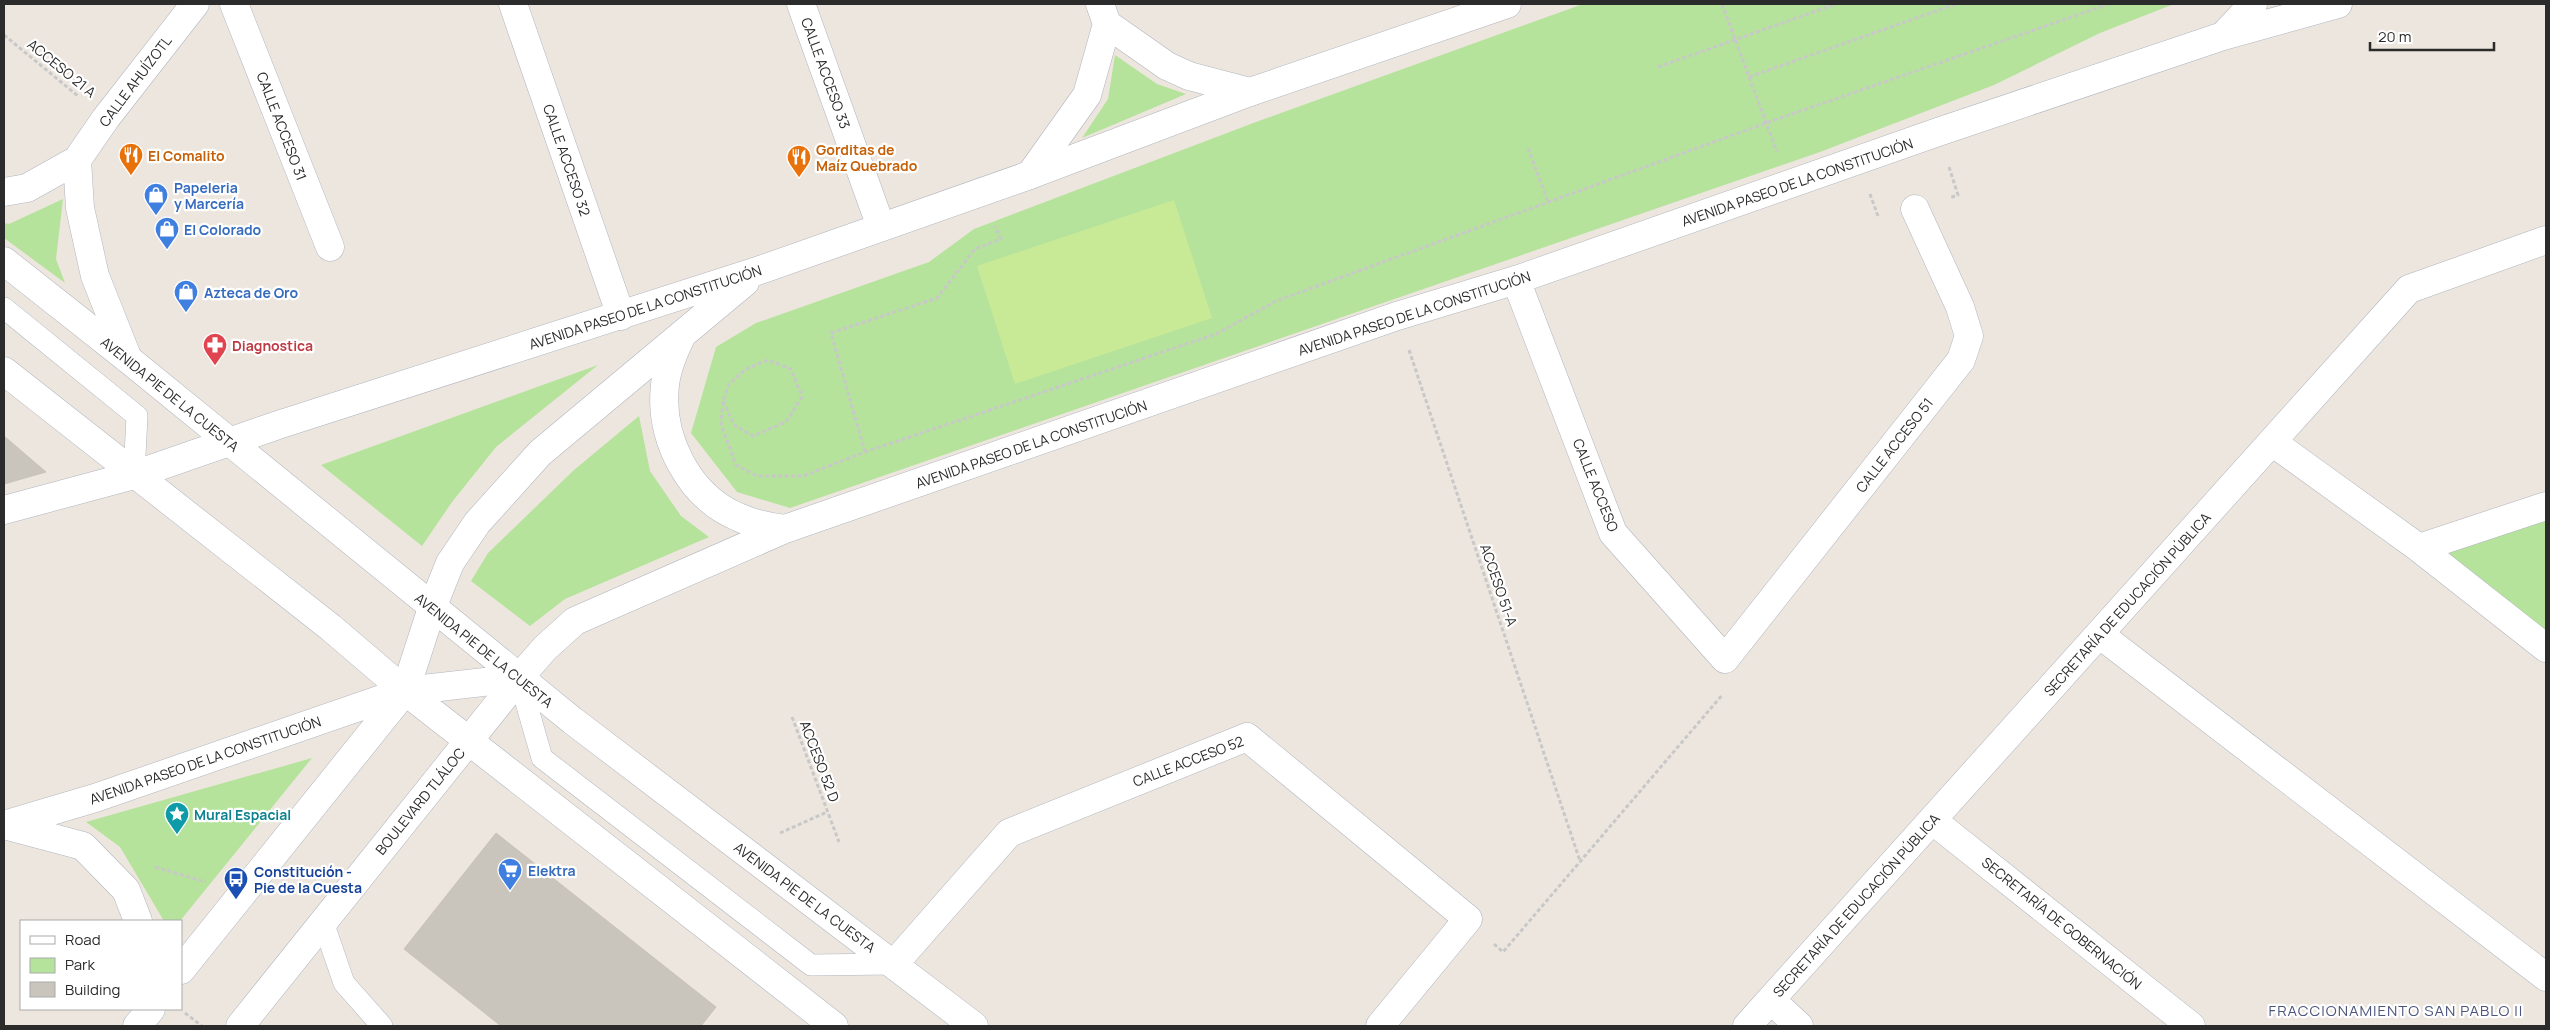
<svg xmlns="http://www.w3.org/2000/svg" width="2550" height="1030" viewBox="0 0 2550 1030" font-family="Manrope,sans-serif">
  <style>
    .green { fill: #b5e39b }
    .pitch { fill: #c8ea97 }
    .building { fill: #c9c4bc; stroke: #c9c2b7 }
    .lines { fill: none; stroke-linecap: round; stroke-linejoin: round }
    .service-casing { stroke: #b1b5bf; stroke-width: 22 }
    .minor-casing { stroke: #b1b5bf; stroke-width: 29 }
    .tertiary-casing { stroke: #b1b5bf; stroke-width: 29 }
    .secondary-casing { stroke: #b1b5bf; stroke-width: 29 }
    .path { stroke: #c8c8c8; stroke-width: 3; stroke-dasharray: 4 2.5; stroke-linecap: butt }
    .service { stroke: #fff; stroke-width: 21 }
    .minor { stroke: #fff; stroke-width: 28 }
    .tertiary { stroke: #fff; stroke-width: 28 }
    .secondary { stroke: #fff; stroke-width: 28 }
    .labels { text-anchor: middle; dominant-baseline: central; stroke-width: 4.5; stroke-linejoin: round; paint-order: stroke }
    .street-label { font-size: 14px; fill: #2b2b2b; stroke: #fff }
    .food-label { font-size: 14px; font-weight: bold; fill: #c56008; stroke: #fff; text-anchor: start }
    .shop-label { font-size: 14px; font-weight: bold; fill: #366cbe; stroke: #fff; text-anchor: start }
    .health-label { font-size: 14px; font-weight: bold; fill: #be3a42; stroke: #fff; text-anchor: start }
    .culture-label { font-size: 14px; font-weight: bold; fill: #0d838f; stroke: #fff; text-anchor: start }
    .transit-label { font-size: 14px; font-weight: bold; fill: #164399; stroke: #fff; text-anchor: start }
    .neighbourhood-label { font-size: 15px; letter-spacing: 1px; fill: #4c557c; stroke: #fff }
  </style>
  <rect width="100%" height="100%" fill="#ede6de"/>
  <path class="green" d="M1583,4H2174L2100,33L1994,85L1820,152L790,508L737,492L691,433L716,347L756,323L929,262L974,229L1256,122Z
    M1115,55L1157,84L1186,94L1082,138L1108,99Z
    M63,199L56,259L65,283L4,238V223L9,224Z
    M598,365L496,447L452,502L422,546L321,465Z
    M639,416L650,471L681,516L709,537L565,599L530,626L471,581L488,553L574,470Z
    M2546,506V648L2419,548Z
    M312,758L180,921H164L120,847L86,822Z"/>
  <path class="pitch" d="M1174,200L1212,318L1015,384L977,266Z"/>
  <path class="building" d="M4,436L46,472L4,484Z
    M496,833L716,1007L701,1026H501L404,949Z"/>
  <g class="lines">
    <defs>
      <path id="service" d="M4,308L137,416L134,475
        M519,678L542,758L811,965L894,964
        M323,922L344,983L382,1026"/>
      <path id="minor" d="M234,4L330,247
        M513,4L621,316
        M801,4L881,227
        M1107,24L1167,66L1189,76L1250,92
        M77,160L80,208L95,276L128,359
        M1030,175L1087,95L1107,24L1100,4
        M4,192L27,188L77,160L106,118L195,4
        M1516,280L1613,533L1725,659L1961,360L1969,336L1960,307L1915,209
        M2272,442L2419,548L2546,648
        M2419,548L2546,506
        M2099,634L2546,977
        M1932,820L2191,1026
        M894,964L1009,833L1247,737L1468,919L1380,1026
        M1771,1000L1799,1026
        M1747,1026L2409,289L2546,240"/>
      <path id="tertiary" d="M2224,35L2253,4
        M682,335C674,351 667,367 665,385C659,437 688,496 738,517C753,524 769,527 785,529
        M4,510L134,475L278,425L760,270L1030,175L1250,92L1507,4
        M4,825L95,798L405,691
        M4,825L83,846L126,890L138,921
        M181,970L405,691L432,608L450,563L477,523L540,453L745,282
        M137,1026L151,1009
        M240,1026L519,678L545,648L575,621L785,529L1397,316L1516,280L1938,132L2223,36L2338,4"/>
      <path id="secondary" d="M4,261L128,359L573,721L974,1026
        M4,371L330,627L405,691L834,1026
        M405,691L519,678"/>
    </defs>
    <use href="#service" class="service-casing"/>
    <use href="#minor" class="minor-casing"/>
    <use href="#tertiary" class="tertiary-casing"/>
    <use href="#secondary" class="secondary-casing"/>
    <path class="path" d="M1722,4L1777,152
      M4,35L78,96
      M1658,67L1836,4
      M1749,77L1956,4
      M1528,148L1548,202
      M1949,167L1958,195L1949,198
      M1870,194L1878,216
      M1409,350L1580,861
      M723,401L734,425L753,436L786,422L802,397L791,369L768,360L746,369L729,384L723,401L721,424L736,465L757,476H803L865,452L1216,334L1276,301L1766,123L2109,4
      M865,452L831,333L937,298L975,249L1001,239L995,226
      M792,717L839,842
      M780,833L827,812
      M155,867L206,882
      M1494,944L1503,952L1723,694
      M185,1013L202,1026"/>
    <use href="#service" class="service"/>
    <use href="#minor" class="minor"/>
    <use href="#tertiary" class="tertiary"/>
    <use href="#secondary" class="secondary"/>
  </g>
  <defs>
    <symbol id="restaurant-pin" viewBox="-11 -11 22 30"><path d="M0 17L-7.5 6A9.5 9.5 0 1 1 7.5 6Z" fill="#e8710a" stroke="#fff"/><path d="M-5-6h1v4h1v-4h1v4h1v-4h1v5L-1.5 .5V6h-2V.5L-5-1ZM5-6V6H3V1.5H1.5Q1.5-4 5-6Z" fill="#fff"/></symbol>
    <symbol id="shop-pin" viewBox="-11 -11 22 30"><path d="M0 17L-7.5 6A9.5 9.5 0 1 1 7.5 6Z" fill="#3f7fe0" stroke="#fff"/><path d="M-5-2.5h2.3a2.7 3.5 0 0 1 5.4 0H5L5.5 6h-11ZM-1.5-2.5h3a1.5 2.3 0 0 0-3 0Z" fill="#fff"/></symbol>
    <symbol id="pharmacy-pin" viewBox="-11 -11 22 30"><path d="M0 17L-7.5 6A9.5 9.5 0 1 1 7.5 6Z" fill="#e0444e" stroke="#fff"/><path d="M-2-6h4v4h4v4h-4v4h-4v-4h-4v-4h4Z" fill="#fff"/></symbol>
    <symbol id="sight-pin" viewBox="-11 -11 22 30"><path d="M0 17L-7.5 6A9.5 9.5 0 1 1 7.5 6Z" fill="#0f9aa8" stroke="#fff"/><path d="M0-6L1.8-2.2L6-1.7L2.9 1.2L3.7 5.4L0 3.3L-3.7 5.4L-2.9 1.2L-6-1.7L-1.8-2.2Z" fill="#fff"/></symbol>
    <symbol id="supermarket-pin" viewBox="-11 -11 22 30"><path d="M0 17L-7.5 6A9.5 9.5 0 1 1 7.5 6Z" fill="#3f7fe0" stroke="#fff"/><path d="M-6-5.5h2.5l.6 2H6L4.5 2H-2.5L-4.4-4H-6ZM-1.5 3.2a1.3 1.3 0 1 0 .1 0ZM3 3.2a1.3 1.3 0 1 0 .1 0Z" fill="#fff"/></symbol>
    <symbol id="bus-pin" viewBox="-11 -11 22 30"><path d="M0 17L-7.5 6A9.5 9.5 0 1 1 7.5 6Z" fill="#1a4fb4" stroke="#fff"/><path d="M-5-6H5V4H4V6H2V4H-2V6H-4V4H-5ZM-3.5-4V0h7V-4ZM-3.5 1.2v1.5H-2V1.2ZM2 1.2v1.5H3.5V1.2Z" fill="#fff"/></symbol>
  </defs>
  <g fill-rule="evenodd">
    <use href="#restaurant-pin" x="117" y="141" width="28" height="38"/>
    <use href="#restaurant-pin" x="785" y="143" width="28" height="38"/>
    <use href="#shop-pin" x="142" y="181" width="28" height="38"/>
    <use href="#shop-pin" x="153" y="215" width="28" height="38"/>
    <use href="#shop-pin" x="172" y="278" width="28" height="38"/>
    <use href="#pharmacy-pin" x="201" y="331" width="28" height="38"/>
    <use href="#sight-pin" x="163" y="800" width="28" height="38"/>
    <use href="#supermarket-pin" x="496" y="856" width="28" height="38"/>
    <use href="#bus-pin" x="222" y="865" width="28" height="38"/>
  </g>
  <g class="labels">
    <g class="street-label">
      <text transform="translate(62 68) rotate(39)">ACCESO 21 A</text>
      <text transform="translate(826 73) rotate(70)">CALLE ACCESO 33</text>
      <text transform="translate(135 81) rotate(-53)">CALLE AHUÍZOTL</text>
      <text transform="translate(282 126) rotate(69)">CALLE ACCESO 31</text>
      <text transform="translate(567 160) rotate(71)">CALLE ACCESO 32</text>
      <text transform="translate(1797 182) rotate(-19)">AVENIDA PASEO DE LA CONSTITUCIÓN</text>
      <text transform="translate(645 307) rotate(-18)">AVENIDA PASEO DE LA CONSTITUCIÓN</text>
      <text transform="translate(1414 313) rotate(-18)">AVENIDA PASEO DE LA CONSTITUCIÓN</text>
      <text transform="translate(170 394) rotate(39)">AVENIDA PIE DE LA CUESTA</text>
      <text transform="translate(1031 444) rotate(-19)">AVENIDA PASEO DE LA CONSTITUCIÓN</text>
      <text transform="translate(1894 445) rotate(-52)">CALLE ACCESO 51</text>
      <text transform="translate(1596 485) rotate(68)">CALLE ACCESO</text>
      <text transform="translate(1499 585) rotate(71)">ACCESO 51-A</text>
      <text transform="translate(2127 604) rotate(-48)">SECRETARÍA DE EDUCACIÓN PÚBLICA</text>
      <text transform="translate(484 650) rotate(39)">AVENIDA PIE DE LA CUESTA</text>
      <text transform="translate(205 760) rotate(-19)">AVENIDA PASEO DE LA CONSTITUCIÓN</text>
      <text transform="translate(820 761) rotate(69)">ACCESO 52 D</text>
      <text transform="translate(1188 761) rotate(-21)">CALLE ACCESO 52</text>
      <text transform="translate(420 801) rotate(-51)">BOULEVARD TLÁLOC</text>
      <text transform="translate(805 897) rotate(37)">AVENIDA PIE DE LA CUESTA</text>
      <text transform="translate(1856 905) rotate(-48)">SECRETARÍA DE EDUCACIÓN PÚBLICA</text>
      <text transform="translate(2062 923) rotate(39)">SECRETARÍA DE GOBERNACIÓN</text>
    </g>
    <g class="food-label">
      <text x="816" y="149">Gorditas de<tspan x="816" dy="16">Maíz Quebrado</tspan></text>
      <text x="148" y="155">El Comalito</text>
    </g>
    <g class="shop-label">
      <text x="174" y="187">Papeleria<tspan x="174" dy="16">y Marcería</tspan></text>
      <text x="184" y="229">El Colorado</text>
      <text x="204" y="292">Azteca de Oro</text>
      <text x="528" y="870">Elektra</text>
    </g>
    <g class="health-label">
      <text x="232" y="345">Diagnostica</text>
    </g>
    <g class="culture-label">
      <text x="194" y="814">Mural Espacial</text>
    </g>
    <g class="transit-label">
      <text x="254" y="871">Constitución -<tspan x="254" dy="16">Pie de la Cuesta</tspan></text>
    </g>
    <g class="neighbourhood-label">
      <text x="2396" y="1010">FRACCIONAMIENTO SAN PABLO II</text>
    </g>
  </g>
  <rect width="2550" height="1030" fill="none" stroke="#2b2b2b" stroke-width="10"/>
  <rect x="20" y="920" width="162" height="90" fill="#ffffff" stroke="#aaaaaa"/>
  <rect x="30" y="936" width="25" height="8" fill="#ffffff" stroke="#aaaaaa"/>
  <text x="65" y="945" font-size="15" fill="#2b2b2b">Road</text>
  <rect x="30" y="958" width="25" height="15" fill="#b5e39b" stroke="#aaaaaa"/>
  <text x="65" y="970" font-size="15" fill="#2b2b2b">Park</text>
  <rect x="30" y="982" width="25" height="15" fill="#c9c4bc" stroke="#aaaaaa"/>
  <text x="65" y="995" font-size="15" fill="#2b2b2b">Building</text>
  <path d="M2370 42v8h124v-8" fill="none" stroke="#2b2b2b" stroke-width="2.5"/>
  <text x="2378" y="42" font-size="15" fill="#2b2b2b" stroke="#ffffff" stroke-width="4" paint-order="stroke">20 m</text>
</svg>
